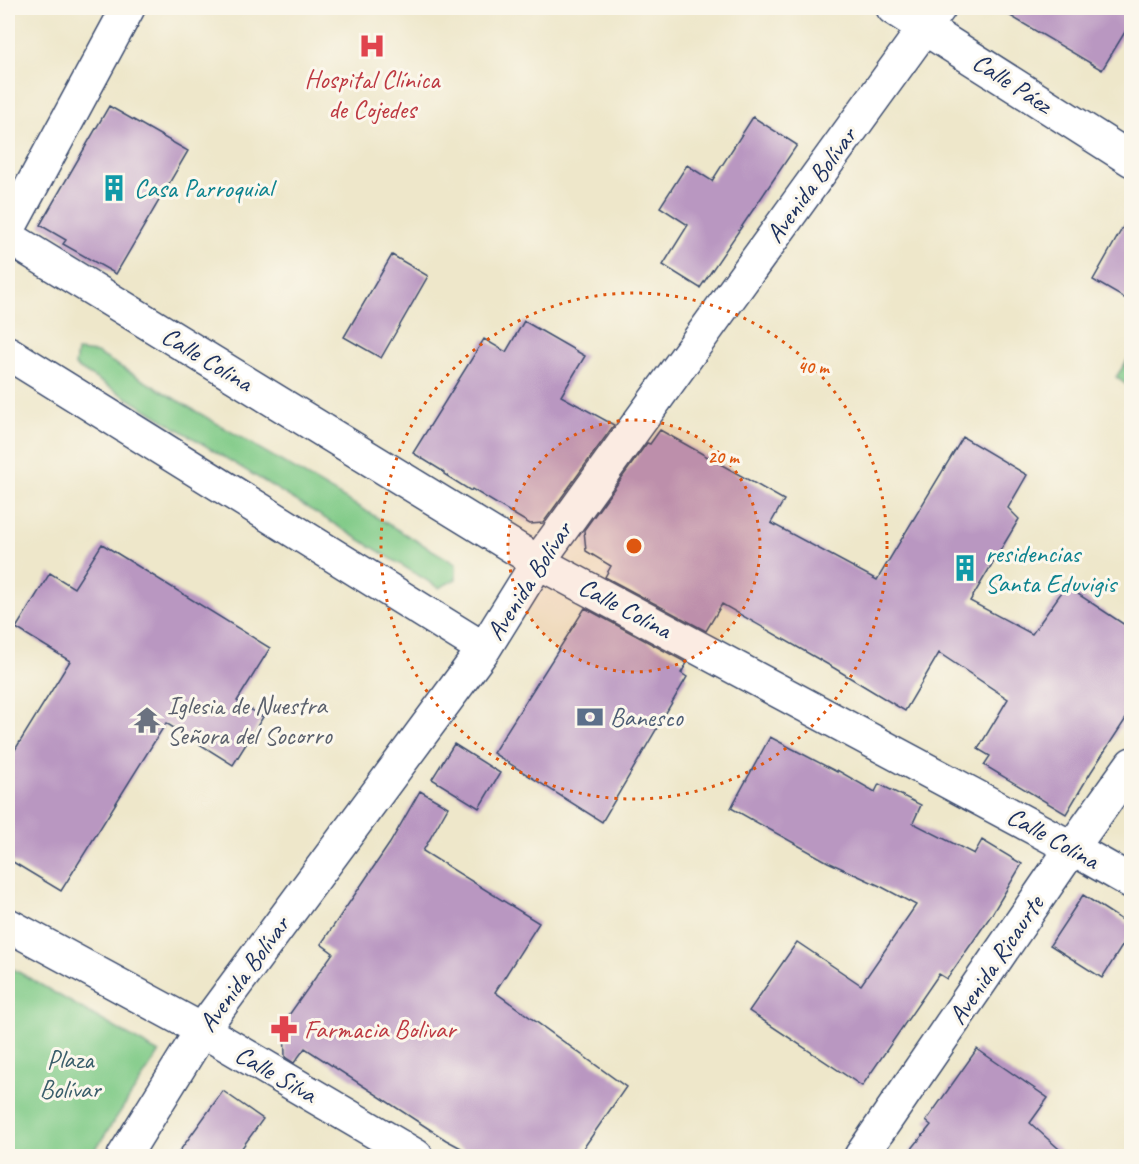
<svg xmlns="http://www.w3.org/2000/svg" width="1139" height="1164" viewBox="0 0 1139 1164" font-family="Caveat,sans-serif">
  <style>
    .green { fill: #81cb88; stroke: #4e7d73; stroke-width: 1.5 }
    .building { fill: #b997c1 }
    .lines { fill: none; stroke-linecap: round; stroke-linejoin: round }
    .minor-casing { stroke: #3b4b6e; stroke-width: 36 }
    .minor { stroke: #fff; stroke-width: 33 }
    .ring { fill: none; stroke: #de5710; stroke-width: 3; stroke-dasharray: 3 6 }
    .labels { text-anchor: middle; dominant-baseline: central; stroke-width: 6; stroke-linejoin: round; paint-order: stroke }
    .health-label { font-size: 26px; fill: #be3a42; stroke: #fbf7ec }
    .street-label { font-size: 26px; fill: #1b2f5e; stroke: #fbf7ec }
    .culture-label { font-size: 26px; fill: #0d838f; stroke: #fbf7ec; text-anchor: start }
    .worship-label { font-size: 26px; fill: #5b616d; stroke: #fbf7ec; text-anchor: start }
    .service-label { font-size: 26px; fill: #4e5e75; stroke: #fbf7ec; text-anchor: start }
    .park-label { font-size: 26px; fill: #3a5e6b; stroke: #fbf7ec }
    .centre { fill: #de5710; stroke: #fbf7ec; stroke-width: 3 }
    .ring-label { font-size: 18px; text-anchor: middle; font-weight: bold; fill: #de5710; stroke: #fbf7ec; stroke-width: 6; stroke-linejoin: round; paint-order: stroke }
  </style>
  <rect width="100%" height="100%" fill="#fbf7ec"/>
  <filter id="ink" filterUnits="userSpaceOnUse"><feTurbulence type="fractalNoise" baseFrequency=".0167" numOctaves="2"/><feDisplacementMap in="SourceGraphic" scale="12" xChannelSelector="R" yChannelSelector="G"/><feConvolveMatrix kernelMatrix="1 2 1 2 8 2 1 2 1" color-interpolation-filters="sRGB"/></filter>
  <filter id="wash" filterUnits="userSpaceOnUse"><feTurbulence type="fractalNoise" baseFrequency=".008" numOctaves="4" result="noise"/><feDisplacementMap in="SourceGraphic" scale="24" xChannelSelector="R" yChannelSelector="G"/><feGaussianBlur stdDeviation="1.35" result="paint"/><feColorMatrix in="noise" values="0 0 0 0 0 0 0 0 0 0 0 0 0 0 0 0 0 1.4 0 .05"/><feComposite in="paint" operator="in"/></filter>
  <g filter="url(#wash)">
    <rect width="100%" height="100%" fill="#eee7ca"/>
    <path class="green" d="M77,351L97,353L456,564V579L439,588L75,366Z
      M1131,355V388L1116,377Z
      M8,966L159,1053L91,1156H8Z"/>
    <g id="blocks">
      <path class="building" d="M997,8H1115L1131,17V22L1102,70Z
        M109,106L188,151L116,274L63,244L66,240L40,225Z
        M753,117L797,145L700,288L663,265L688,225L660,207L687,165L712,181Z
        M1131,213V302L1093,280Z
        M392,255L428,276L381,358L344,337Z
        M524,321L585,356L561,396L614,425L543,523L530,524L472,489L471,491L444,474V472L413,453L484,339L506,352Z
        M660,430L784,500L771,523L877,580L963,437L1027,475L1008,508L1019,519L970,601L1032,634L1066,586L1131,629V711L1091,772L1066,814L984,765L990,756L978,749L1008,699L939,653L905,711L834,668L722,604L706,631L605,577L611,566L586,551L584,530L647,443L650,444Z
        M102,544L270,648L237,701L263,717L233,765L166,723L61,891L8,859V761L70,661L16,628L50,573L74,588Z
        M585,608L687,663L681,673L687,677L602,822L493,753Z
        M770,737L837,772V770L875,792L879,784L921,805L913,823L974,854L982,840L1022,864L992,914L947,979L939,974L862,1086L749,1011L797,942L861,985L916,905L880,886L828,862L731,808Z
        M454,744L500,773L479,808L432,779Z
        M420,791L448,807L423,851L539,923L495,992L626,1087L578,1156H476L446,1140L305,1048L294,1063L285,1057L284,1022L333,953L321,944L390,843Z
        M1083,895L1131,926V932L1102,978L1050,945Z
        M977,1049L1048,1098L1030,1123L1067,1156H906L931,1125L926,1121Z
        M223,1091L263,1119L236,1156H176Z"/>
    </g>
  </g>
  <g filter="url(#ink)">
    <use href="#blocks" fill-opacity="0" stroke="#3b4b6e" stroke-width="1.5"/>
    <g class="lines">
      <defs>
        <path id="minor" d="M893,8L1132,160
          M8,230L128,8
          M8,237L538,562L1072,848L1132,882
          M8,353L484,649
          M8,925L202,1030L416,1156
          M124,1156L202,1030L484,649L538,562L939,8
          M861,1156L1072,848L1132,764"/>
      </defs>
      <use href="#minor" class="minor-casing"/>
      <use href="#minor" class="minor"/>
    </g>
  </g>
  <circle cx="634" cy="546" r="126" fill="#de5710" fill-opacity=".12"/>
  <g class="ring">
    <circle cx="634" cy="546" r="126"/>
    <circle cx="634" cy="546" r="253"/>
  </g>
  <defs>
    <symbol id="hospital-bare" viewBox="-9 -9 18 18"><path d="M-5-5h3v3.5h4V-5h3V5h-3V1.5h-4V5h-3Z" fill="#e0444e" stroke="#fbf7ec" stroke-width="2.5" paint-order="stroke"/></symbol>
    <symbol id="building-bare" viewBox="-9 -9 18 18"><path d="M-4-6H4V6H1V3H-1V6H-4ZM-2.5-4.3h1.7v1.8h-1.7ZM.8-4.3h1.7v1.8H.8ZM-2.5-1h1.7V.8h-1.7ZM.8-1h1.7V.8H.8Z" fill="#0f9aa8" stroke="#fbf7ec" stroke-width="2.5" paint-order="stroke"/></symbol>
    <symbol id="bank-bare" viewBox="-9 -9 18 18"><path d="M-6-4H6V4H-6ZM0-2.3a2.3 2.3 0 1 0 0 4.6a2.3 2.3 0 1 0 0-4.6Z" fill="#5c6f8a" stroke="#fbf7ec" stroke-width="2.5" paint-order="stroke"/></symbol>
    <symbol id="temple-bare" viewBox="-9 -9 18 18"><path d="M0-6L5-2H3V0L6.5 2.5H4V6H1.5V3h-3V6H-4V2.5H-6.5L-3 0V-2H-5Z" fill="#6b7280" stroke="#fbf7ec" stroke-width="2.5" paint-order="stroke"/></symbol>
    <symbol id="pharmacy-bare" viewBox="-9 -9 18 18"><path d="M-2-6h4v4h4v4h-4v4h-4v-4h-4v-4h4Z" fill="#e0444e" stroke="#fbf7ec" stroke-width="2.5" paint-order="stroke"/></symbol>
  </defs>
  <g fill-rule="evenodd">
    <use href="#hospital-bare" x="353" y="27" width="38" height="38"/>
    <use href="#building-bare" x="95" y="169" width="38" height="38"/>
    <use href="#building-bare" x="946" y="549" width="38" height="38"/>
    <use href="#bank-bare" x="571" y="698" width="38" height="38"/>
    <use href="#temple-bare" x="128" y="701" width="38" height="38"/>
    <use href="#pharmacy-bare" x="265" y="1010" width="38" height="38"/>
  </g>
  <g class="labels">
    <g class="health-label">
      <text x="372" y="79">Hospital Clínica<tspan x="372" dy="30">de Cojedes</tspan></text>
      <text x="304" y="1029" text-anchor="start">Farmacia Bolivar</text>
    </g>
    <g class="street-label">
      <text transform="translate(1012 83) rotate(33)">Calle Páez</text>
      <text transform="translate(811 185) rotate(-54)">Avenida Bolívar</text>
      <text transform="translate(207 359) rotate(31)">Calle Colina</text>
      <text transform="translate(529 581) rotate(-57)">Avenida Bolívar</text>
      <text transform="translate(625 608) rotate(28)">Calle Colina</text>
      <text transform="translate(1053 838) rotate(29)">Calle Colina</text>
      <text transform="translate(996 960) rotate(-56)">Avenida Ricaurte</text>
      <text transform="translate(244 974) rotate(-54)">Avenida Bolívar</text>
      <text transform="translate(276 1074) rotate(30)">Calle Silva</text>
    </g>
    <g class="culture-label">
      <text x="134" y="188">Casa Parroquial</text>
      <text x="985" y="553">residencias<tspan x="985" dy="30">Santa Eduvigis</tspan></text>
    </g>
    <g class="worship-label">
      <text x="167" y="705">Iglesia de Nuestra<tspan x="167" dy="30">Señora del Socorro</tspan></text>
    </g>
    <g class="service-label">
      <text x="610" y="717">Banesco</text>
    </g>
    <g class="park-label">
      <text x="70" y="1059">Plaza<tspan x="70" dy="30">Bolívar</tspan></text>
    </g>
  </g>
  <circle cx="634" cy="546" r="9" class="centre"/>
  <g class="ring-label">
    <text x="813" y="373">40 m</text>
    <text x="723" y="463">20 m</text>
  </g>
  <rect width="1139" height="1164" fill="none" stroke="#fbf7ec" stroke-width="30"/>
</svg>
